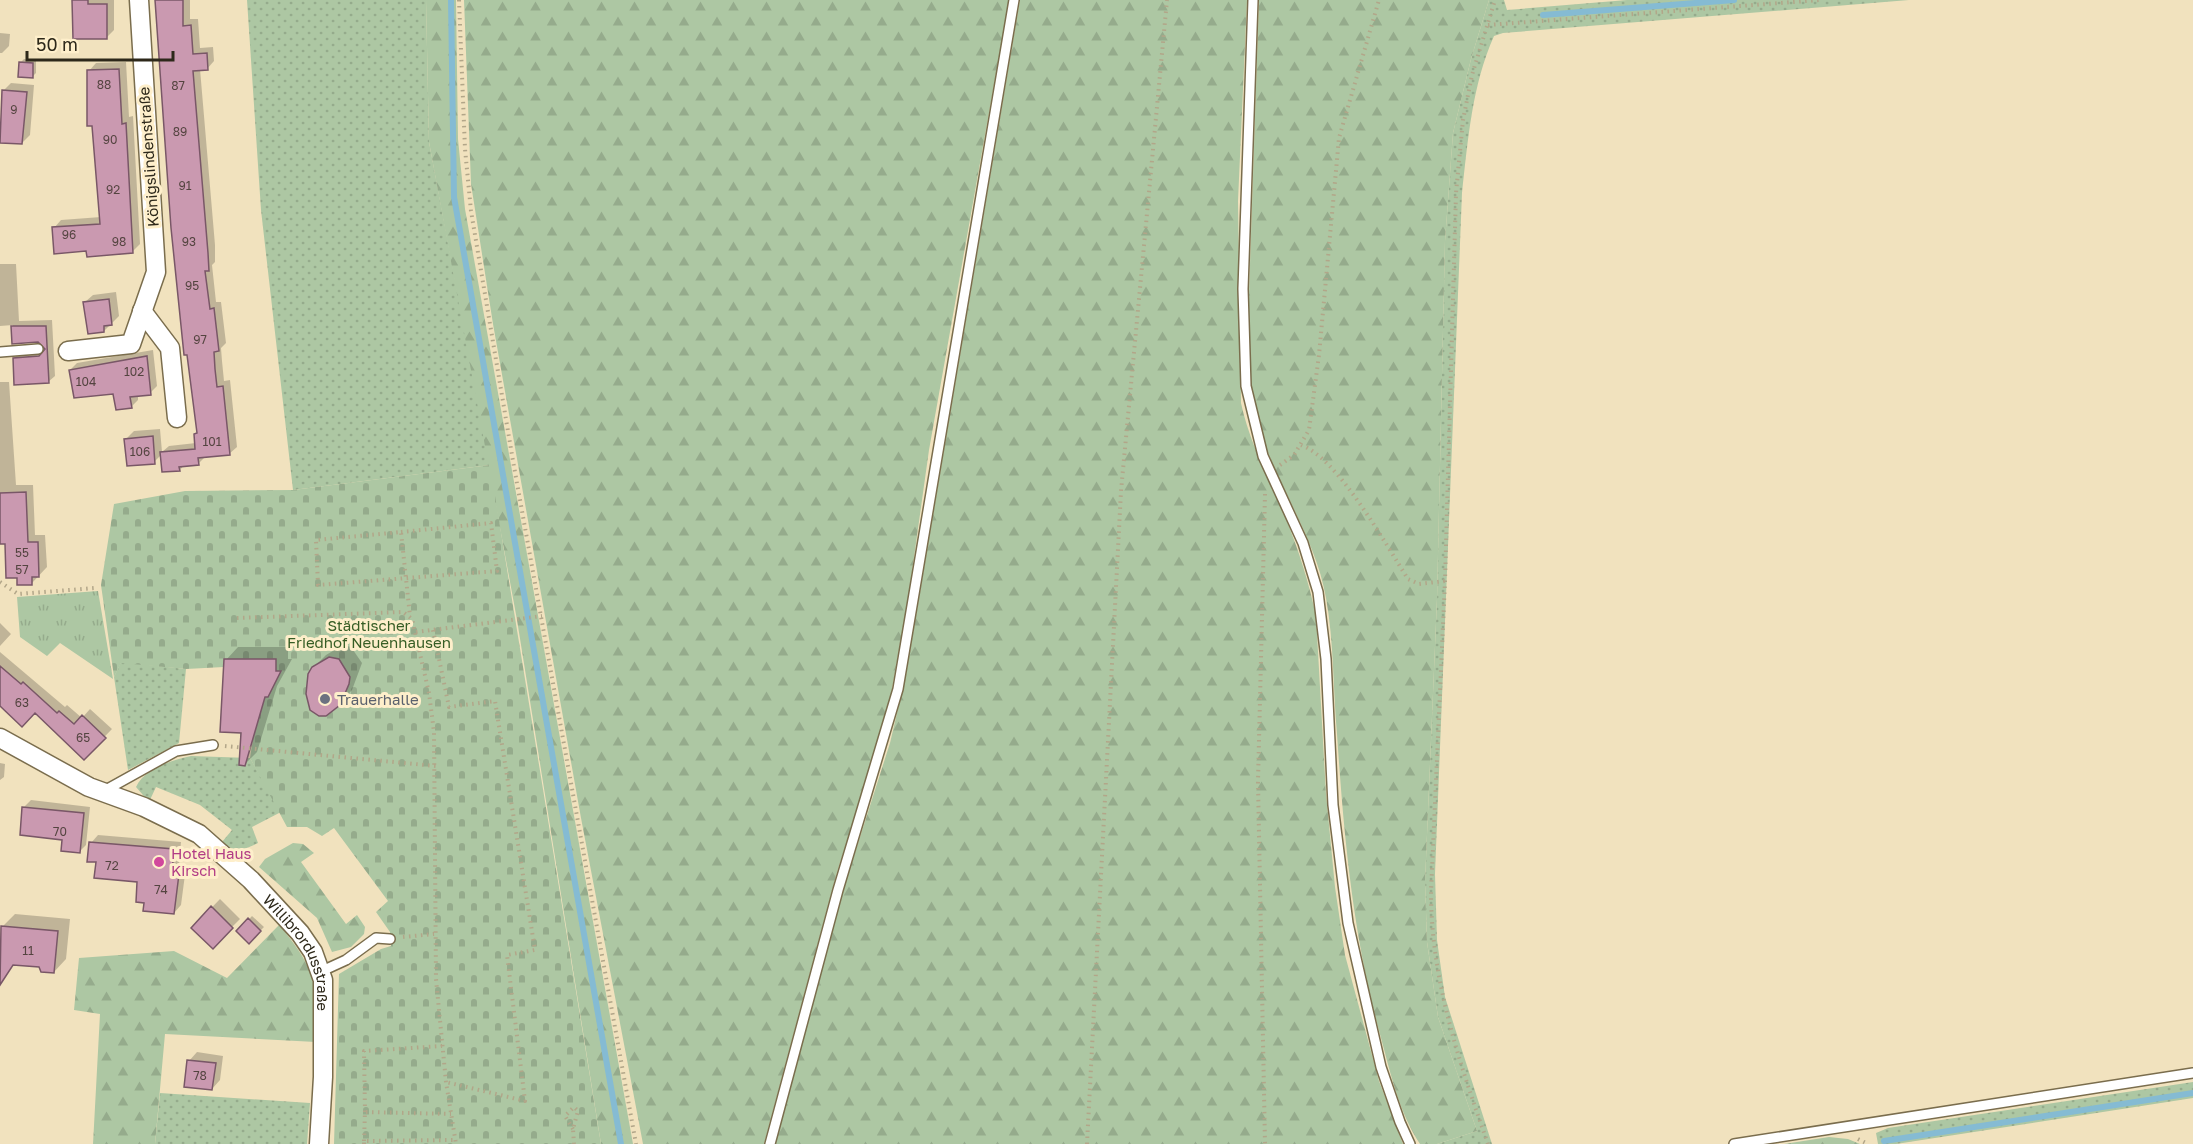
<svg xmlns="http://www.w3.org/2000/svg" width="2193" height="1144" viewBox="0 0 2193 1144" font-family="'Golos Text',sans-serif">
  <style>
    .grass { fill: url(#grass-dots) }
    .forest { fill: url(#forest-firs) }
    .cemetery { fill: url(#cemetery-stones) }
    .park { fill: url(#park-tufts) }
    .shadow { fill: #0003 }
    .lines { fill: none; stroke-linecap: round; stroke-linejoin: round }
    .stream { stroke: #85bbd3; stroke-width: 6 }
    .building { fill: #ca99b0; stroke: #795767; stroke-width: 1.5 }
    .service-casing { stroke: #7a6d4d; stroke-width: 12 }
    .minor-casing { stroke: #7a6d4d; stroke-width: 21 }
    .path { stroke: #b2a689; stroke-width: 4; stroke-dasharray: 1.5 4.5; stroke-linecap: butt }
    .service { stroke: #fff; stroke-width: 9 }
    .minor { stroke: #fff; stroke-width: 18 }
    .worship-dot { fill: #6b7280; stroke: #feefcb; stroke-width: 2 }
    .hotel-dot { fill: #d1479c; stroke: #feefcb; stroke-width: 2 }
    .labels { text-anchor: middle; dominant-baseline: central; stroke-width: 6; stroke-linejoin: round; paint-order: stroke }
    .number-label { font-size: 12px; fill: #544440 }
    .street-label { font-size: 15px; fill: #2d281a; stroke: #feefcb }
    .park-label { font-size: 15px; fill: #365d25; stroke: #feefcb }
    .worship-label { font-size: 15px; fill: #5b616d; stroke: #feefcb; text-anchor: start }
    .hotel-label { font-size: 15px; fill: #b23c85; stroke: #feefcb; text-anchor: start }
  </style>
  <defs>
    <pattern id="grass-dots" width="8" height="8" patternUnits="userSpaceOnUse" patternTransform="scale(1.5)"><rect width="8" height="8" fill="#adc7a3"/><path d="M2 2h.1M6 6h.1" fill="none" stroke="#95ab8c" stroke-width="1.8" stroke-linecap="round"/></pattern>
    <pattern id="forest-firs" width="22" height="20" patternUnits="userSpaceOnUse" patternTransform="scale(1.5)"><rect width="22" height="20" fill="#adc7a3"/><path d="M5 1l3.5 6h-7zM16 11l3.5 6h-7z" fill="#95ab8c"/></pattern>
    <pattern id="cemetery-stones" width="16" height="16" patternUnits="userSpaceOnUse" patternTransform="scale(1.5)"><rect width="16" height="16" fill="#adc7a3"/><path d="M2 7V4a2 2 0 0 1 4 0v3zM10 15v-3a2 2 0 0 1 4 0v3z" fill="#95ab8c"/></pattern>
    <pattern id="park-tufts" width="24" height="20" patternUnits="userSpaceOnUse" patternTransform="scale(1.5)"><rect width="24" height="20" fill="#adc7a3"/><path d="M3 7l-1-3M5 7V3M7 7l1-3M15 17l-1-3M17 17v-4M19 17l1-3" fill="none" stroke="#95ab8c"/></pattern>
  </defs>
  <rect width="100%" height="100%" fill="#f1e2be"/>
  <path class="grass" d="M247,0H426L429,142L490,465L293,490L261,210Z
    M1489,0H1504L1507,10L1627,0H1909L1503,33L1494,36C1472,85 1468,140 1462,193L1435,874L1437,940L1445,997L1492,1144H1437L1477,1131L1438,1017L1427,942L1425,882L1437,599L1445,241L1453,133L1471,59Z
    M121,662L186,669L179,743L128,770L114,677Z
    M191,756L250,758L281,812L252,827L258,843C243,850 236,854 222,842L232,830L200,805L156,787L149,802L136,787C145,768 172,760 191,756Z
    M2193,1082V1098L1896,1144H1878L1876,1133L1888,1128Z
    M160,1093L310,1103L307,1144H155Z"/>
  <path class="forest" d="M426,0H456L458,139L465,209L633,1144H601L517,620L429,142Z
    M464,0H1009L929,450L909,593L887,717L837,872L764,1144H643L581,818L493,324L471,184Z
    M1020,0H1247L1238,201L1241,403C1250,445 1270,480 1286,519C1299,551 1309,583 1316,616L1326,794L1335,887L1345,955L1379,1081L1403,1144H774L840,900L890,743L906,675Z
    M1259,0H1489L1471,59L1453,133L1445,241L1437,599L1425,882L1427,942L1438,1017L1477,1131L1437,1144H1420C1399,1112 1391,1075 1381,1038C1353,937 1344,838 1337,734C1333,689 1334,642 1326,598C1315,535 1274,482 1257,421C1249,388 1249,355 1248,322Z
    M293,843L303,844L314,853L301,862L346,924L357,915L365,927L364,934L351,947L332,952L317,918L259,867L265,859Z
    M279,925C318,971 316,983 316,1042L165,1034L155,1144H93L100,1014L74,1010L79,958L174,951L227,978Z
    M1829,1137L1848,1139L1860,1144H1784Z"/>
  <path class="cemetery" d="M490,465L601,1144H334L339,974L381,949L391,946L390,932L376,912L388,901L334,828L322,836L307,827H287L250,758L253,739L240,738V733L220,732L224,667L186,669L121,663L114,677L101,585L114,504L185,491L293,490Z"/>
  <path class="park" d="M98,591L113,679L60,643L47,656L20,637L17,597Z"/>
  <path class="shadow" d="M74,0H114V30L107,37Z
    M157,0H190V19H198L200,48L213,47L214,61L207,69H200L215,245V262L212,265L216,302H221L226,343L221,348L222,361L224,381L230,380L237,447L229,454L206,456L198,464L184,465L180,470L162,454L154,462L126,439L134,431L160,429L162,452L169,446L196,443L195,434L198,432Z
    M0,33L10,34L9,46L2,53H0Z
    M24,59L36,60V73L32,77L20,63Z
    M126,62L129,117L133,116L140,244L132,252L88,250L54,228L61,220L101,217L89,71L96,63Z
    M11,83L34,85L30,135L22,143L0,141L3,91Z
    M0,264H16L19,321L52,320L55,376L48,382L14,358L21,352L44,350L46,345L38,341L14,343L13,325L0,326Z
    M116,292L119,316L104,331L85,302L93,295Z
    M153,350L157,386L150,393L138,395V400L131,407L114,392L70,370L77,363Z
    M0,382H9L16,485H33L35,535H45L47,567L32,583L18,576L6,543H0Z
    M0,623L11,634L0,646Z
    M343,645L351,647L362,663L352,690L339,704L313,668L326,655Z
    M238,647H288V659H292L277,686L257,752L245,764L242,732L226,660Z
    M0,652L65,707L67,705L82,718L90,709L112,729L84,758L35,711L0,705Z
    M0,763L5,764L4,777L0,780Z
    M31,800L90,807L86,845L79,852L24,807Z
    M98,835L181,842L179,866L186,867L181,905L174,913L145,902L139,881L97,861L91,843Z
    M220,899L240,919L213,946L193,927Z
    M15,914L70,919L66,959L54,972L40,966L14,964L10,968L0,967L2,927Z
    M252,916L264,927L249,942L238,931Z
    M197,1052L223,1056L220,1080L212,1089L189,1061Z"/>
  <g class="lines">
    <path class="stream" d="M451,0L454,197L621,1144
      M1543,15L1734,0
      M1884,1141L2193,1093"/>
  </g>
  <path class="building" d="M72,0H88V4H107V39H73Z
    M155,0H183V26L191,25L193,54L207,53L208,70L193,71L208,253L209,271H205L210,309L214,308L219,351L214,352L215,369L217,387L223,386L230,455L198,458L199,465L179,467L180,471L162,472L160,452L195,449L194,434L197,433L187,355H184L171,228Z
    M19,62L33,63V78L18,77Z
    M119,69L122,124L126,123L133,253L87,257L86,251L54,254L52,227L100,224L92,126H87V70Z
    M2,90L27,92L22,144L0,143Z
    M109,299L112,325L104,326V332L88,334L83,302Z
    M11,326H46L49,383L14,385L13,358L39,356L45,349L38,342L12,344Z
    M147,356L151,395L130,397L132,408L116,410L113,394L74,398L69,370Z
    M153,436L155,464L127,466L124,439Z
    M26,492L28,542H38L39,577H32V585H17V578H6L5,544H0V493Z
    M329,657L339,659L350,677L349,684L340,705L326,716H319L310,710L306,694L308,674L312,667Z
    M224,659H276V671H281L268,697H265L245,766L239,765L241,733L220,732Z
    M0,666L21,684L23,682L57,713L59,711L74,724L82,715L106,738L84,760L35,713L22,727L0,706Z
    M22,807L84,813L80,853L61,851L62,840L20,835Z
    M89,842L174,849L172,873L179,874L174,914L143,911L144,903L136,902L137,882L94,878L96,862H87Z
    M211,906L233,928L213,949L191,928Z
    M248,918L261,931L249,944L236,931Z
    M1,926L58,931L54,973L41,972L39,967L13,965L0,985Z
    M187,1060L216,1063L212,1090L184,1087Z"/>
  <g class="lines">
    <defs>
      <path id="service" d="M1253,0L1243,289L1246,386L1263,456L1303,543L1318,592L1326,659L1333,805L1348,923L1381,1067L1400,1122L1410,1144
        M0,352L38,349
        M104,791L176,751L213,745
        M322,971L346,960L376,938L390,939
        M770,1144L838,890L898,689L1014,0
        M1734,1144L2193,1073"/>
      <g id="minor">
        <path d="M142,311L170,348L177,418"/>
        <path d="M68,351L131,344L156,272L139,0"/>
        <path id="s1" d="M0,738L89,787L144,807L199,834L251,880L300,933L313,952L323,980V1077L319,1144"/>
      </g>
    </defs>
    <use href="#service" class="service-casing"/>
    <use href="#minor" class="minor-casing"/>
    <path class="path" d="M459,0L465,149L471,211L513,461L636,1144
      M1488,25L1820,0
      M1301,445C1338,458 1386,545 1408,579L1419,584L1445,581
      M1280,465L1294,455L1309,430L1319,355L1339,138L1379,0
      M1265,494L1258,782L1265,1144
      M401,532L491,523L497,571L318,585L316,540L401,532L410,616
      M0,582L18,594L95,588
      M237,618L403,612L412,619L429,693L434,732L436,979L446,1082L456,1144
      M433,630L449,707L495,701L535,950L507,955L525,1101L446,1082
      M416,632L542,616
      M225,746L436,766
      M403,937L434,934
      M365,1112L364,1051L442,1046
      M573,1129L565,1116L574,1107L578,1111L573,1129L574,1144
      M1858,1139L1868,1144
      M364,1141L365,1112L451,1114
      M364,1144V1141L455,1140
      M1087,1144L1121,491L1167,0
      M1488,1144C1459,1062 1431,979 1431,892L1445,581L1456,193L1463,120L1472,75L1495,0"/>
    <use href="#service" class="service"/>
    <use href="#minor" class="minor"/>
  </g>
  <circle class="worship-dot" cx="325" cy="699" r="6"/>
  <circle class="hotel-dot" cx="159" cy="862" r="6"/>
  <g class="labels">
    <g class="number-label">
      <text x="104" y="84">88</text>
      <text x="178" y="85">87</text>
      <text x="14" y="109">9</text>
      <text x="180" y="131">89</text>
      <text x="110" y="139">90</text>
      <text x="185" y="185">91</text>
      <text x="113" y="189">92</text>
      <text x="69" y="234">96</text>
      <text x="119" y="241">98</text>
      <text x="189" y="241">93</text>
      <text x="192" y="285">95</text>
      <text x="200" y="339">97</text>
      <text x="134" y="371">102</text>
      <text x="86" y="381">104</text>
      <text x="212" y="441">101</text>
      <text x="140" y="451">106</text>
      <text x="22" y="552">55</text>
      <text x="22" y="569">57</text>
      <text x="22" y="702">63</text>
      <text x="83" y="737">65</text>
      <text x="60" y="831">70</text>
      <text x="112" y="865">72</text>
      <text x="161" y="889">74</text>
      <text x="28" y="950">11</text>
      <text x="200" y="1075">78</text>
    </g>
    <g class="street-label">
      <text transform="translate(148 157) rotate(-94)">Königslindenstraße</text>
      <text stroke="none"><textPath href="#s1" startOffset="380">Willibrordusstraße</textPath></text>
    </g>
    <g class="park-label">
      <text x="369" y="625">Städtischer<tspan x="369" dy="17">Friedhof Neuenhausen</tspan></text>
    </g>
    <g class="worship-label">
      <text x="337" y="699">Trauerhalle</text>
    </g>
    <g class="hotel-label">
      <text x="171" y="853">Hotel Haus<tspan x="171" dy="17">Kirsch</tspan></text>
    </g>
  </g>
  <path d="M27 51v9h146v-9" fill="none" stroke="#2d281a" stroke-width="3"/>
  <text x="36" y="51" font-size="18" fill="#2d281a" stroke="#feefcb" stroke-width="4.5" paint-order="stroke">50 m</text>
</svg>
